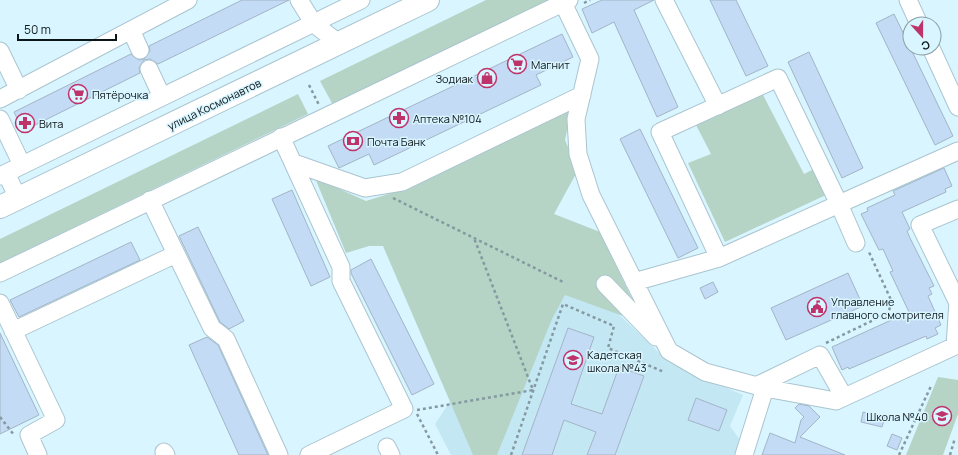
<svg xmlns="http://www.w3.org/2000/svg" width="958" height="455" viewBox="0 0 958 455" font-family="Manrope,sans-serif">
  <style>
    .built { fill: #c3e8f4 }
    .green { fill: #b5d4c5 }
    .building { fill: #c3dbf4; stroke: #a3b4c6 }
    .lines { fill: none; stroke-linecap: round; stroke-linejoin: round }
    .minor-casing { stroke: #aac5cf; stroke-width: 19 }
    .major-casing { stroke: #aac5cf; stroke-width: 24 }
    .path { stroke: #8599a0; stroke-width: 2.5; stroke-dasharray: 3 3; stroke-linecap: butt }
    .minor { stroke: #fff; stroke-width: 17 }
    .major { stroke: #fff; stroke-width: 22 }
    .labels { text-anchor: middle; dominant-baseline: central; stroke-width: 3; stroke-linejoin: round; paint-order: stroke }
    .poi-label { font-size: 11px; fill: #0c1619; stroke: #d9f5ff; text-anchor: start }
    .street-label { font-size: 11px; fill: #0c1619; stroke: #d9f5ff }
  </style>
  <rect width="100%" height="100%" fill="#d9f5ff"/>
  <path class="built" d="M568,266L670,363L743,395L730,426L740,440L735,455H451L435,424L479,358Z"/>
  <path class="green" d="M486,0H552L333,105L320,81Z
    M762,93L804,174L814,169L826,195L725,242L688,163L711,154L696,125Z
    M298,94L308,114L0,263V239Z
    M572,107L565,140L578,170L554,214L600,232L632,299L634,320L565,295L552,319L497,455H473L383,246H369L346,253L315,178L366,201L395,192Z
    M938,377L958,380V414L943,455H906Z"/>
  <path class="building" d="M242,0H289L158,64L150,59L144,60L139,68L140,73L23,131L14,112L131,54L139,60L144,59L150,51L149,46Z
    M602,0H654L634,10L678,107L657,117L614,22L592,33L582,9Z
    M710,0H736L768,66L746,76Z
    M894,14L953,136L935,145L876,23Z
    M562,34L573,57L536,75L541,85L374,165L369,154L339,168L328,146Z
    M809,52L863,168L842,178L788,62Z
    M640,129L698,248L678,258L620,139Z
    M944,168L952,186L945,189L946,192L902,212L910,229L907,231L910,238L934,286L929,288L932,294L928,296L941,325L935,328L938,334L927,339L926,336L849,369L848,367L842,370L832,347L909,312L890,272L893,271L883,249L879,250L861,214L868,211L867,208L895,195L893,191Z
    M292,190L330,277L311,286L272,199Z
    M198,227L244,321L229,329L220,322L179,236Z
    M131,242L140,260L19,317L10,300Z
    M371,259L434,384L412,395L351,273V270Z
    M848,273L863,306L786,340L771,308Z
    M713,282L718,292L705,299L700,288Z
    M568,328L594,337L571,404L602,414L619,367L644,376L615,455H587L596,432L564,420L552,455H522Z
    M0,333L39,415L0,434Z
    M207,337L218,345L268,455H239L189,345Z
    M696,398L727,410L719,431L688,420Z
    M799,404L809,406L820,417L800,437L845,455H762L770,433L795,443L801,420L804,417L795,408Z
    M863,412L885,417L882,427L861,422Z
    M892,434L902,438L897,450L887,446Z"/>
  <g class="lines">
    <defs>
      <path id="minor" d="M299,0L314,24L340,44
        M664,0L718,106
        M908,0L919,24
        M563,3L590,59L576,119L578,154L591,195L669,351L705,372L765,388L836,401L955,346L958,301
        M131,30L140,50
        M931,48L958,107
        M0,51L19,90
        M149,69L162,97
        M0,99L188,0
        M0,119L22,165
        M281,137L341,267V281L404,409L309,455
        M294,163L365,188L402,182L582,95
        M6,173L18,198
        M0,176L361,0
        M150,200L212,328L226,339L279,455
        M856,243L839,204L958,151
        M0,273L569,0
        M634,282L719,258L660,132L778,78L839,204L719,258
        M605,284L656,337
        M0,303L56,420L29,435L38,455
        M958,303L920,225L958,209
        M13,331L176,254
        M756,386L820,355L844,397
        M387,447L391,455
        M164,452L166,455
        M744,455L765,388"/>
      <path id="major" d="M0,207L428,0"/>
    </defs>
    <use href="#minor" class="minor-casing"/>
    <use href="#major" class="major-casing"/>
    <path class="path" d="M584,3L590,0
      M309,85L319,105
      M393,198L563,282
      M826,343L888,313L892,302L868,250
      M417,410L533,390L474,238
      M417,414L438,455
      M0,417L14,435
      M511,455L563,304L614,326L608,348L664,372
      M899,455L931,386
      M950,455L955,438"/>
    <use href="#minor" class="minor"/>
    <use href="#major" class="major"/>
  </g>
  <defs>
    <symbol id="supermarket-ring" viewBox="-11 -11 22 22"><circle r="9.5" fill="#d9f5ff" stroke="#be336a" stroke-width="1.5"/><path d="M-6-5.5h2.5l.6 2H6L4.5 2H-2.5L-4.4-4H-6ZM-1.5 3.2a1.3 1.3 0 1 0 .1 0ZM3 3.2a1.3 1.3 0 1 0 .1 0Z" fill="#be336a"/></symbol>
    <symbol id="shop-ring" viewBox="-11 -11 22 22"><circle r="9.5" fill="#d9f5ff" stroke="#be336a" stroke-width="1.5"/><path d="M-5-2.5h2.3a2.7 3.5 0 0 1 5.4 0H5L5.5 6h-11ZM-1.5-2.5h3a1.5 2.3 0 0 0-3 0Z" fill="#be336a"/></symbol>
    <symbol id="pharmacy-ring" viewBox="-11 -11 22 22"><circle r="9.5" fill="#d9f5ff" stroke="#be336a" stroke-width="1.5"/><path d="M-2-6h4v4h4v4h-4v4h-4v-4h-4v-4h4Z" fill="#be336a"/></symbol>
    <symbol id="bank-ring" viewBox="-11 -11 22 22"><circle r="9.5" fill="#d9f5ff" stroke="#be336a" stroke-width="1.5"/><path d="M-6-4H6V4H-6ZM0-2.3a2.3 2.3 0 1 0 0 4.6a2.3 2.3 0 1 0 0-4.6Z" fill="#be336a"/></symbol>
    <symbol id="civic-ring" viewBox="-11 -11 22 22"><circle r="9.5" fill="#d9f5ff" stroke="#be336a" stroke-width="1.5"/><path d="M-.6-6.5H3V-4.5H.6V-3L4-1V1h2V6H-6V1h2V-1L-.6-3ZM-1.2 2.5V6h2.4V2.5Z" fill="#be336a"/></symbol>
    <symbol id="school-ring" viewBox="-11 -11 22 22"><circle r="9.5" fill="#d9f5ff" stroke="#be336a" stroke-width="1.5"/><path d="M0-5L7-2L0 1L-7-2ZM-4 1L0 2.5L4 1V4Q0 6-4 4Z" fill="#be336a"/></symbol>
  </defs>
  <g fill-rule="evenodd">
    <use href="#supermarket-ring" x="506" y="53" width="22" height="22"/>
    <use href="#shop-ring" x="476" y="67" width="22" height="22"/>
    <use href="#supermarket-ring" x="67" y="83" width="22" height="22"/>
    <use href="#pharmacy-ring" x="388" y="107" width="22" height="22"/>
    <use href="#pharmacy-ring" x="14" y="112" width="22" height="22"/>
    <use href="#bank-ring" x="342" y="130" width="22" height="22"/>
    <use href="#civic-ring" x="806" y="296" width="22" height="22"/>
    <use href="#school-ring" x="562" y="349" width="22" height="22"/>
    <use href="#school-ring" x="931" y="405" width="22" height="22"/>
  </g>
  <g class="labels">
    <g class="poi-label">
      <text x="531" y="64">Магнит</text>
      <text x="473" y="78" text-anchor="end">Зодиак</text>
      <text x="92" y="94">Пятёрочка</text>
      <text x="413" y="118">Аптека №104</text>
      <text x="39" y="123">Вита</text>
      <text x="367" y="141">Почта Банк</text>
      <text x="831" y="301">Управление<tspan x="831" dy="13">главного смотрителя</tspan></text>
      <text x="587" y="354">Кадетская<tspan x="587" dy="13">школа №43</tspan></text>
      <text x="928" y="416" text-anchor="end">Школа №40</text>
    </g>
    <g class="street-label">
      <text transform="translate(214 104) rotate(-26)">улица Космонавтов</text>
    </g>
  </g>
  <g transform="translate(922 36) rotate(159)"><circle r="19" fill="#d9f5ff" stroke="#879ca3"/>
  <path d="M0-3L7 15L0 10L-7 15Z" fill="#be336a"/>
  <text y="-6" font-size="11" font-weight="bold" text-anchor="middle" fill="#0c1619">С</text>
  </g>
  <path d="M18 34v6h98v-6" fill="none" stroke="#0c1619" stroke-width="2"/>
  <text x="24" y="34" font-size="12" fill="#0c1619" stroke="#d9f5ff" stroke-width="3" paint-order="stroke">50 m</text>
</svg>
